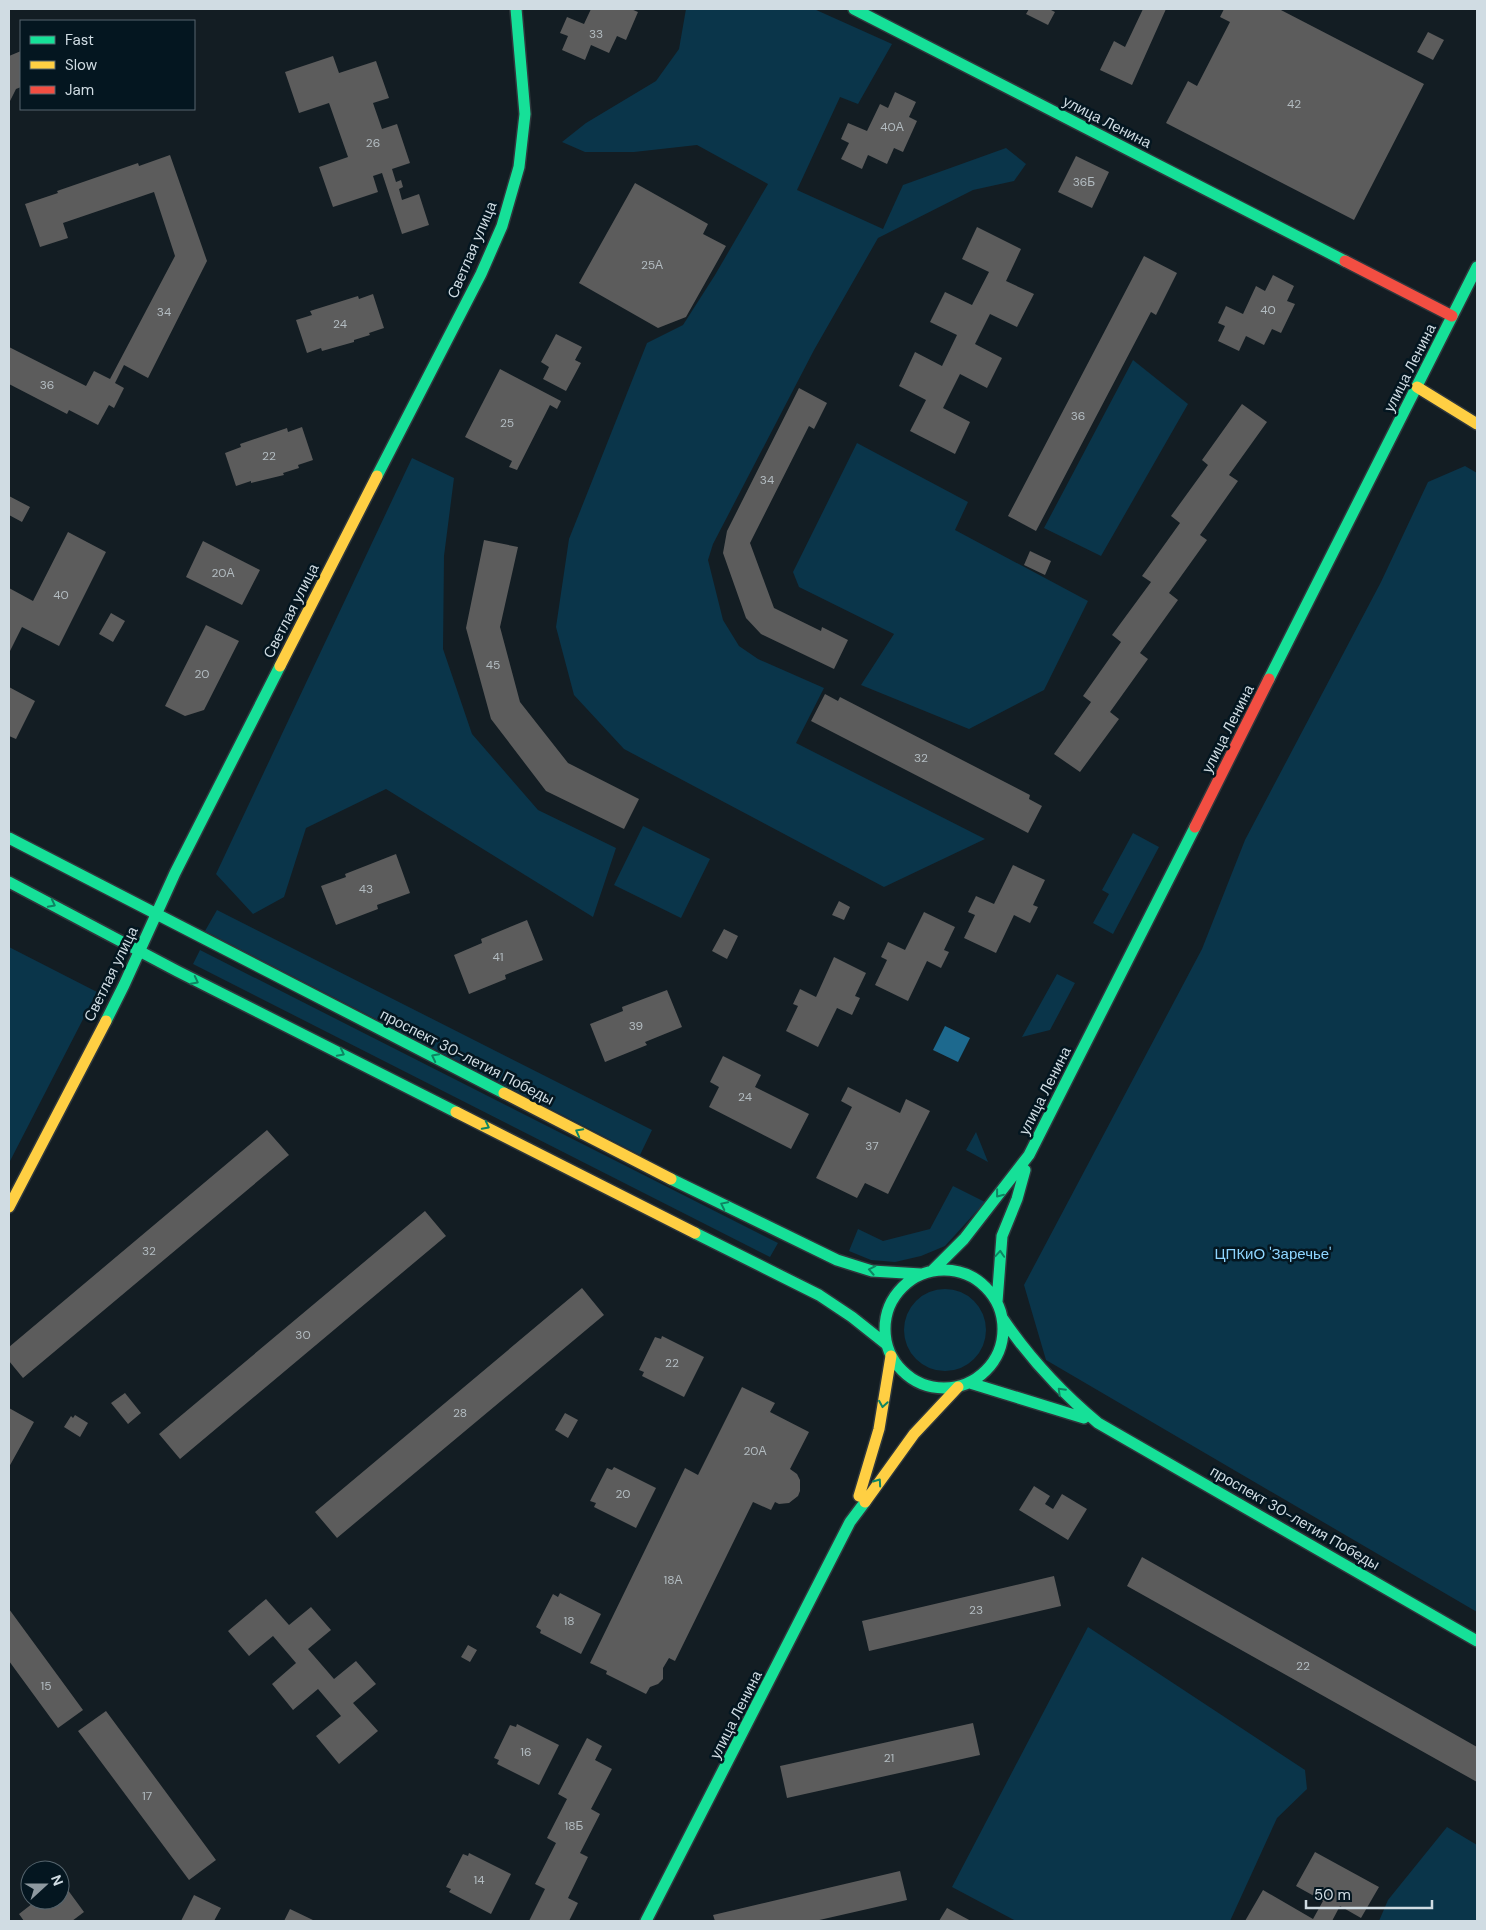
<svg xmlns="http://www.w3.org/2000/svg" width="1486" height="1930" viewBox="0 0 1486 1930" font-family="'DM Sans',sans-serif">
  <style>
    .green { fill: #0a354a }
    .water { fill: #1d698e }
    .building { fill: #5c5c5c }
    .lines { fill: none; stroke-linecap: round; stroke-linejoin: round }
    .fast-casing { stroke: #2f373c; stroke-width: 14 }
    .slow-casing { stroke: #2f373c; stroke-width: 14 }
    .jam-casing { stroke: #2f373c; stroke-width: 14 }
    .fast { stroke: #16e098; stroke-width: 11 }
    .slow { stroke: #ffcf43; stroke-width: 11 }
    .jam { stroke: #f24e42; stroke-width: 11 }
    .oneway { stroke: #0e8562 }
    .labels { text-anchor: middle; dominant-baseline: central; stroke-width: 5; stroke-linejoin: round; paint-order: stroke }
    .number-label { font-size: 12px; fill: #b3bcc1 }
    .street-label { font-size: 15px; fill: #d0dce3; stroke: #041620 }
    .park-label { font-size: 15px; fill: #8ed5ff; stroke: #041620 }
  </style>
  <rect width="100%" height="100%" fill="#131d23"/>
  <path class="green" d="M686,9H814L892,44L858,104L840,97L797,190L883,229L903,185L1006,148L1026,164L1014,181L973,190L878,238L814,350L713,544L708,560L723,620L739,646L758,659L824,688L796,743L985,839L884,887L624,749L574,695L556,627L569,539L647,343L683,325L715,275L768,184L697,145L634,152H585L562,142L586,123L656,81L679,49Z
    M1133,360L1188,404L1101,556L1044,528Z
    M857,443L968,502L955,530L1088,601L1044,690L969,729L861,685L894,634L799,587L793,572Z
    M412,458L454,478L444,556L443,649L472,734L538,810L616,848L593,917L386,789L306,828L284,897L253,914L216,874Z
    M1465,466L1477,473V1612L1046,1360L1024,1285L1202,949L1245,840L1381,582L1428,482Z
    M643,826L710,859L681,918L614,885Z
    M1133,833L1159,847L1113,934L1093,923L1109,894L1102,890Z
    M217,910L652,1130L640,1155L205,931Z
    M9,947L97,992L9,1163Z
    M200,950L778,1243L770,1257L193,964Z
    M1057,974L1075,983L1050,1030L1022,1037Z
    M976,1132L988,1162L966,1150Z
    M953,1186L985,1202L945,1246L921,1256L895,1262L871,1260L849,1251L858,1229L883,1241L930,1229Z
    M904 1330a41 41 0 1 1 82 0a41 41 0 1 1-82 0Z
    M1088,1627L1305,1770L1307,1789L1277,1818L1230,1921H1016L952,1887Z
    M1447,1827L1477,1845V1921H1379L1388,1900Z"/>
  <path class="water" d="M945,1026L970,1038L958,1062L933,1050Z"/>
  <path class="building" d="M591,9H631L638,12L626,40L617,36L609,53L591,45L585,60L562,50L568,36L560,33L567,17L584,24Z
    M1029,9H1049L1055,12L1048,25L1026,14Z
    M1143,9H1166L1132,85L1100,70L1114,41L1125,47Z
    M1224,9H1279L1424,84L1354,220L1166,123L1188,81L1197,86L1230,22L1220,17Z
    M1428,32L1444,40L1433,60L1417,52Z
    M21,51V87L16,89L9,103V56Z
    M333,56L339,73L376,61L389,98L373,103L382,129L397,124L410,163L392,169L396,182L401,180L403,187L399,189L402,200L419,194L429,225L402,234L382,173L373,176L378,192L333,207L319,167L348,157L329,103L299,113L285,72Z
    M895,92L916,102L909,117L917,121L903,152L894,148L887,164L868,155L862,169L841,159L849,143L841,139L848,123L867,131L880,104L888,108Z
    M170,155L207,261L148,378L124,365L115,383L124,388L114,408L109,405L98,425L69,410L67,414L9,384V347L86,386L94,371L110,379L175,256L154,192L63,223L68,238L40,247L25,204L58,193L57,191L138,163L139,166Z
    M1076,156L1109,172L1092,208L1058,192Z
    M635,183L708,224L703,234L726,246L686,317L658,328L579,283Z
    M977,227L1021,249L1006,281L1034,294L1017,327L990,314L975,344L1002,358L987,388L960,374L943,408L970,422L955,454L910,431L926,400L899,386L915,352L942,366L957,335L930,322L945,292L972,305L989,272L962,259Z
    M1144,256L1177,273L1156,315L1151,312L1036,531L1008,516Z
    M1273,275L1294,286L1287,301L1295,304L1281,333L1272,329L1264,345L1246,336L1239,351L1218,341L1225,326L1218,323L1226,306L1243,314L1256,286L1265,291Z
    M373,294L384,328L369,333L370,335L354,340V342L322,351L321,348L307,353L296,320L312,315L310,311L358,296L359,299Z
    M556,334L582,347L575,360L581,363L566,391L543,379L549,367L541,362Z
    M500,369L561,401L557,409L550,405L517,470L509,467L512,461L465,437Z
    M799,388L827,403L814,429L809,426L750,543L774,608L821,631L822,627L848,640L834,669L761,634L746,618L723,553L727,531Z
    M1242,404L1267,422L1229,475L1238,481L1200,535L1207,540L1169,593L1178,600L1140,653L1148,659L1110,712L1119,719L1080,772L1054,754L1091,702L1083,696L1121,642L1112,635L1151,582L1142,576L1180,523L1171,516L1208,465L1202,460Z
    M302,427L313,460L298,465L299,468L283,473L284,475L251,483V481L236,486L225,453L241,447L240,444L287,428L288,432Z
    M9,496L30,507L22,522L9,515Z
    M68,532L106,552L59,646L22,627L9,653V588L33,601Z
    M484,540L518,547L500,627L520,702L568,763L639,799L624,829L546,791L491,719L466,628Z
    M203,541L260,570L242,605L186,577Z
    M1030,551L1051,561L1045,575L1024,565Z
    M111,613L125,621L113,642L99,634Z
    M206,625L239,641L204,710L185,716L165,706Z
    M9,687L35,701L16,739L9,736Z
    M825,694L838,701L840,697L1030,795L1029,799L1042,806L1028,833L811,721Z
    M396,854L410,893L377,905L378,909L336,925L321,886L346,877L345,874Z
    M1013,865L1045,880L1033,905L1038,907L1030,923L1014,915L996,953L964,938L975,915L968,912L976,896L994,904Z
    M839,901L850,907L844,920L832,915Z
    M924,912L955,927L944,950L949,952L941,968L927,961L908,1001L875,985L887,960L881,957L888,942L905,950Z
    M527,920L543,960L505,975L506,979L469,994L454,955L482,943L481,939Z
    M724,929L738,936L727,959L712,951Z
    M834,957L866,973L855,996L860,998L852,1015L837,1008L818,1047L786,1031L798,1006L793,1004L800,989L816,997Z
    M667,990L682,1027L645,1042L647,1045L605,1062L590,1024L623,1011L622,1007Z
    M723,1056L761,1075L755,1087L809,1114L791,1149L709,1107L719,1087L710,1082Z
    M848,1087L900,1113L906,1099L930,1111L888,1194L865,1183L857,1198L816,1178L852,1107L841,1101Z
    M267,1130L289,1155L23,1378L9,1361V1347Z
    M425,1211L446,1236L180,1459L159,1434Z
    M582,1288L604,1315L337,1538L315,1512Z
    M662,1336L704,1357L684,1397L642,1376L644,1372L639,1370L655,1337L661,1339Z
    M742,1387L775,1403L770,1412L809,1432L790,1469L797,1474L800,1480V1491L798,1496L789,1503L779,1504L775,1502L771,1510L753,1502L675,1661L669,1658L663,1668V1679L658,1684L650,1687L646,1694L606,1674L607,1671L590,1663L685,1468L698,1475Z
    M125,1393L141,1413L128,1424L111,1403Z
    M9,1408L34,1422L9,1467Z
    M565,1413L578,1420L568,1438L555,1430Z
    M75,1415L88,1423L80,1437L64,1427L71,1416L73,1418Z
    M614,1467L656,1488L636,1528L594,1507L596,1503L590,1501L607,1468L612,1470Z
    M1034,1486L1050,1496L1045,1504L1053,1509L1062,1494L1087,1509L1068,1540L1019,1510Z
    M1142,1557L1477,1747V1782L1127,1586Z
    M1054,1576L1061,1606L869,1651L862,1621Z
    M560,1593L601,1614L581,1654L540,1633L541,1630L536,1627L553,1594L558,1597Z
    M266,1599L289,1625L311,1607L331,1630L308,1649L334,1679L356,1661L376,1684L353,1703L378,1731L339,1764L316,1736L341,1716L318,1689L293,1710L272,1684L296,1663L273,1636L249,1656L228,1631Z
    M9,1609L83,1710L58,1728L9,1661Z
    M468,1645L477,1650L470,1662L461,1657Z
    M106,1711L216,1860L189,1880L78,1731Z
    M973,1723L980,1755L787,1798L780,1766Z
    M517,1724L559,1745L539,1785L497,1764L499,1760L494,1758L510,1725L516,1727Z
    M587,1738L602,1746L595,1760L612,1769L591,1809L600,1814L580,1853L588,1857L568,1898L578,1903L569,1921H529L545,1889L535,1884L556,1843L547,1838L567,1799L558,1794Z
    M1315,1852L1379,1887L1361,1918L1340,1906L1332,1921H1245L1263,1890L1313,1919L1323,1901L1296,1886Z
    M469,1853L511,1874L491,1914L449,1892L451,1889L446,1887L463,1854L468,1856Z
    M900,1871L907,1900L815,1921H715L713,1915Z
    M62,1882L84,1912L72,1921H24L19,1914L37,1900H60V1883Z
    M194,1895L221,1908L214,1921H181Z
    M947,1908L971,1921H939Z
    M290,1909L315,1921H284Z"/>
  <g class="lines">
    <defs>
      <path id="fast" d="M854,9L1345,261
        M377,476L481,274L502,226L519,167L525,114L516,9
        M1269,679L1477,267
        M9,838L504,1093
        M9,882L177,971L456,1112
        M106,1021L124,985L175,873L280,666
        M671,1179L837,1260L872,1271L921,1274
        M695,1233L819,1295L852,1317L886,1344
        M885 1329a59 59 0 1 1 118 0a59 59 0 1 1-118 0Z
        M933,1270L964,1239L1029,1155L1195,827
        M997,1302L1002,1236L1017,1199L1025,1170
        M1003,1319C1030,1359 1061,1392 1098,1423L1477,1641
        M970,1383L1084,1418
        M646,1921L850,1522L865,1502"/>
      <path id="slow" d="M1417,387L1477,424
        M280,666L377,476
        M504,1093L671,1179
        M456,1112L695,1233
        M9,1207L106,1021
        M859,1496L879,1429L891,1356
        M865,1502L914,1434L958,1387"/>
      <path id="jam" d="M1345,261L1452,316
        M1195,827L1269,679"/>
    </defs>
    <use href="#fast" class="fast-casing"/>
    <use href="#slow" class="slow-casing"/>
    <use href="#jam" class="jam-casing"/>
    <use href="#fast" class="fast"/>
    <use href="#slow" class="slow"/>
    <use href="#jam" class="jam"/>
  </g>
  <defs><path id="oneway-chevron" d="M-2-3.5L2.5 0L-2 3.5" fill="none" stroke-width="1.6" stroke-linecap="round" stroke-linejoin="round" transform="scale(1.25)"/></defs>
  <g class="oneway">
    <use href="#oneway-chevron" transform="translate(52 904) rotate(27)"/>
    <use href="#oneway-chevron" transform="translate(195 981) rotate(27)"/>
    <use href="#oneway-chevron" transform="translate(341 1053) rotate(27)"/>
    <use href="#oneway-chevron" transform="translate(435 1057) rotate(-153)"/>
    <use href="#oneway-chevron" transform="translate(486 1126) rotate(27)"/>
    <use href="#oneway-chevron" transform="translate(579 1132) rotate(-152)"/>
    <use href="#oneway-chevron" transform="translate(999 1194) rotate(128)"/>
    <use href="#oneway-chevron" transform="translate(724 1205) rotate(-154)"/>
    <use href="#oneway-chevron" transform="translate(1000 1254) rotate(-86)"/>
    <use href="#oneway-chevron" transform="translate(872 1270) rotate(-169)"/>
    <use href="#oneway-chevron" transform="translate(1061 1391) rotate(-135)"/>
    <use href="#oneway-chevron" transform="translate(883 1404) rotate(99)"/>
    <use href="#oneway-chevron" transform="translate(878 1482) rotate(-55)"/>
  </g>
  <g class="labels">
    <g class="number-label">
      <text x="596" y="34">33</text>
      <text x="1294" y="104">42</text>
      <text x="892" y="127">40А</text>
      <text x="373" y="143">26</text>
      <text x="1084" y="182">36Б</text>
      <text x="652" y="265">25А</text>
      <text x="1268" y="310">40</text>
      <text x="164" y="312">34</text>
      <text x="340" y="324">24</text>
      <text x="47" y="385">36</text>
      <text x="1078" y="416">36</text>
      <text x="507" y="423">25</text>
      <text x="269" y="456">22</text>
      <text x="767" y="480">34</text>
      <text x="223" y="573">20А</text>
      <text x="61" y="595">40</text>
      <text x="493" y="665">45</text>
      <text x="202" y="674">20</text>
      <text x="921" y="758">32</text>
      <text x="366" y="889">43</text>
      <text x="498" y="957">41</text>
      <text x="636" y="1026">39</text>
      <text x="745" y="1097">24</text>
      <text x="872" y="1146">37</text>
      <text x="149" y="1251">32</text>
      <text x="303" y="1335">30</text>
      <text x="672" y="1363">22</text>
      <text x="460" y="1413">28</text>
      <text x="755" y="1451">20А</text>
      <text x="623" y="1494">20</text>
      <text x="673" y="1580">18А</text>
      <text x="976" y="1610">23</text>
      <text x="569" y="1621">18</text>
      <text x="1303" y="1666">22</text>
      <text x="46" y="1686">15</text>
      <text x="526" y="1752">16</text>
      <text x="889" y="1758">21</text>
      <text x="147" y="1796">17</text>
      <text x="574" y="1826">18Б</text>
      <text x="479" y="1880">14</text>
    </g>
    <g class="street-label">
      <text transform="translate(1107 122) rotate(27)">улица Ленина</text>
      <text transform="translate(472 250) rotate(-67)">Светлая улица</text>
      <text transform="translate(1410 368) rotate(-63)">улица Ленина</text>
      <text transform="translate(291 611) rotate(-63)">Светлая улица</text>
      <text transform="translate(1228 729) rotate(-63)">улица Ленина</text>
      <text transform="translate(111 974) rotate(-64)">Светлая улица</text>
      <text transform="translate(467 1057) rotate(27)">проспект 30-летия Победы</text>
      <text transform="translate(1045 1091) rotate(-63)">улица Ленина</text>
      <text transform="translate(1295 1518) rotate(30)">проспект 30-летия Победы</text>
      <text transform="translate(736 1715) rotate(-63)">улица Ленина</text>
    </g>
    <g class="park-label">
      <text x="1273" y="1254">ЦПКиО 'Заречье'</text>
    </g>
  </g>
  <rect width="1486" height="1930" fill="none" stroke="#d0dce3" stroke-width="20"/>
  <rect x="20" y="20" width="175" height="90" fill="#041620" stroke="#56656e"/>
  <rect x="30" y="36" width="25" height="8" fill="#16e098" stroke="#56656e"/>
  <text x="65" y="45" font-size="15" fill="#d0dce3">Fast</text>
  <rect x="30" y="61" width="25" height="8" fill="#ffcf43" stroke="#56656e"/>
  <text x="65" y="70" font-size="15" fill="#d0dce3">Slow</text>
  <rect x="30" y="86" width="25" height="8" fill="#f24e42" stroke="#56656e"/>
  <text x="65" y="95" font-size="15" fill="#d0dce3">Jam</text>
  <g transform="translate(45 1885) rotate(69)"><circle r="24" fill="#041620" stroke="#56656e"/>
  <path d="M0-4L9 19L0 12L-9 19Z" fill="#8e99a0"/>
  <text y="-8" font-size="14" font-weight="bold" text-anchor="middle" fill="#d0dce3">N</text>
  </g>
  <path d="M1306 1900v8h126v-8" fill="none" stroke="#d0dce3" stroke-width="2.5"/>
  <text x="1314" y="1900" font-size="15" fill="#d0dce3" stroke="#041620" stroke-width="4" paint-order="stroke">50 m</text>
</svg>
